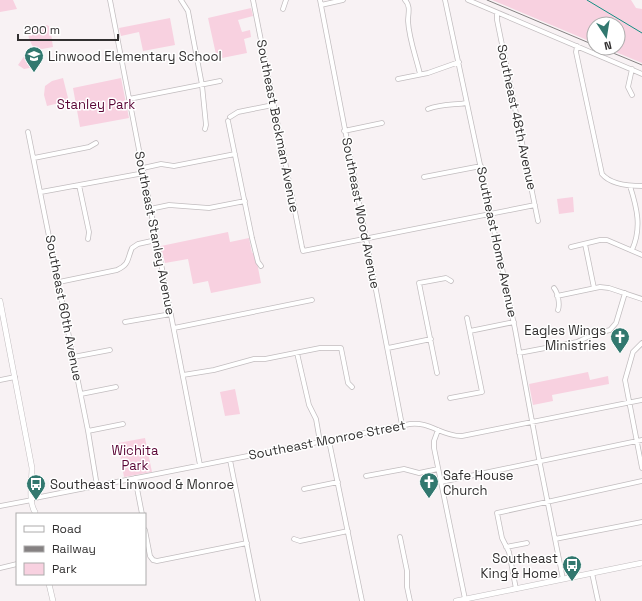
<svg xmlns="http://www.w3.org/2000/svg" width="642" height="601" viewBox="0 0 642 601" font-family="'Space Grotesk',sans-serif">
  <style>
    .green { fill: #f8d1e0 }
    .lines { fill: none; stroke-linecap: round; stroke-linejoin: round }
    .stream { stroke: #158e83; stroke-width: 1 }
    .minor-casing { stroke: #c2bdbf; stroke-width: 5.5 }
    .major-casing { stroke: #c2bdbf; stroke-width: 6 }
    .minor { stroke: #fff; stroke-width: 4 }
    .major { stroke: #fff; stroke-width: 5 }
    .rail { stroke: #858182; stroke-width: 1 }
    .labels { text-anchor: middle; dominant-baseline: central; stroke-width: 3; stroke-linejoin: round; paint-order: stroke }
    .poi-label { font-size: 13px; fill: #323030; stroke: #fff; text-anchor: start }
    .park-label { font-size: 13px; fill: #5b0636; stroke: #fff }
    .street-label { font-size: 13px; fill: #323030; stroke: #fff }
  </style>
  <rect width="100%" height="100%" fill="#f8f2f4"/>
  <path class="green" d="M0,0H13L17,9L0,12Z
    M492,0H631L636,8L642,9V63L606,48H618V24H594V43Z
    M251,8L253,16L238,20L242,32L250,30L251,37L244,39L247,53L217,59L208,18Z
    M170,18L175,45L143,51L139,32L121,36L119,28Z
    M47,25L50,27L53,47L42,49L33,47L29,39L27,28Z
    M25,55L33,61L39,60L40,66L24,69L18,65Z
    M63,78L68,98L67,101L47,106L44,95L45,86L52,81Z
    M121,78L129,118L80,127L73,88Z
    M573,197L574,212L559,214L557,199Z
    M228,232L230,242L249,238L252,253L255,252L261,283L211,293L208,281L193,284L188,259L165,263L161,246Z
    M588,372L590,380L608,376L609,384L552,395L553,401L533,405L529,384Z
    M235,389L240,414L225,416L220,392Z
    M145,438L152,472L124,477L118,443Z"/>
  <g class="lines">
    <path class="stream" d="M587,0L642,33"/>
    <defs>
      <path id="minor" d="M110,0L200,465
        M181,0L188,11L202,85L206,125L205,129
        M253,0L302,247L303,251L535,205
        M320,0L402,425
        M405,0C411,6 408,14 408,21C409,39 416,57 420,74
        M445,0L515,329L539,459L563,579
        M468,0L642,74
        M321,5L343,0
        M283,9L286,0
        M497,13V20L538,221
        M577,46L576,52L602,174C611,185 629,186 642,186
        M632,69L628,87L632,95
        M398,79L428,73L459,62
        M129,99L220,81
        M428,109C441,104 454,105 467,103
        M230,117L238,112L273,105
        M228,121L252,238L258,262L261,266
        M344,131L382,123
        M28,132L88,431L97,486
        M34,158L89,147L96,143
        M143,168L161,164L174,166L235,154
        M424,177L481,166
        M79,185L89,232L88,239
        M630,186C637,208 642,228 632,250
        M41,192L144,173
        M150,209L169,205L209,208L245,201
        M585,244L594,288
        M571,247L600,240H607L642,255
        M59,282L117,270C130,264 127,259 132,248L138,244L156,240
        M554,288C558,293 560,304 558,310
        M557,296L600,287L609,288L642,299
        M125,322L171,314
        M174,328L312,300
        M470,331L514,322
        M642,343L633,352L625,380L642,468
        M388,348L431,339
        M297,353L309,405L316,419L320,442
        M519,353L577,342L594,334L610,330L616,323L625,293
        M73,357L110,350
        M437,373L419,283L446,278L451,281
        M183,375L214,370L254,359H265L320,348H341L348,383L352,387
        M0,380L15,377
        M81,394L116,387
        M450,398L482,392L467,318
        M438,430L434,441V448L465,599
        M88,431L123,424
        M329,441L362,601
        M230,460L258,601
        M366,476L404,469L419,473L438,469
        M135,478L142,514
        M441,482L642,440
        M304,489L338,482
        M35,498L410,424C429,421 443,437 462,436L642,400
        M0,506L32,500
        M145,530L150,556L153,560L157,561L247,543
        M400,537L407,571V587L410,601
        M294,539L300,541L348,531
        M555,539L642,522
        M506,547L527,543
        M0,568L17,564
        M592,573L598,601
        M516,589L509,552L502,538L497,513L642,481"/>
      <path id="major" d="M0,301L32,468C32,480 28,502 35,512
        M49,584L53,601
        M456,601L642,563"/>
    </defs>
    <use href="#minor" class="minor-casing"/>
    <use href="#major" class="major-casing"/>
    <use href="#minor" class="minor"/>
    <use href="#major" class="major"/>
    <path class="rail" d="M487,0L594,45
      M601,48L642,65"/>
  </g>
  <defs>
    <symbol id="school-pin" viewBox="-11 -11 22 30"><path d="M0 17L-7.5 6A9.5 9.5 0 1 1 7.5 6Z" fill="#32786f" stroke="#fff"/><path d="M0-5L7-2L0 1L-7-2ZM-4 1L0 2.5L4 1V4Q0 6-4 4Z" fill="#fff"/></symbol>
    <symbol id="church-pin" viewBox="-11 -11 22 30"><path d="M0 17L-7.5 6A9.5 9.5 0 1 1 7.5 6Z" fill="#32786f" stroke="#fff"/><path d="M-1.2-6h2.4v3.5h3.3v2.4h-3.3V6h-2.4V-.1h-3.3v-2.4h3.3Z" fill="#fff"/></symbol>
    <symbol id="bus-pin" viewBox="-11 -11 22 30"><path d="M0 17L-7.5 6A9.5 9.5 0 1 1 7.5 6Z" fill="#32786f" stroke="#fff"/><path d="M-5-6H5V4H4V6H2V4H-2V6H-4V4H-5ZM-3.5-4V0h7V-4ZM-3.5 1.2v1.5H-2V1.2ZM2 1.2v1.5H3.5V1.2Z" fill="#fff"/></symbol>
  </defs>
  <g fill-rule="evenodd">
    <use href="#school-pin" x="23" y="45" width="22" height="30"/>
    <use href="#church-pin" x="609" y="326" width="22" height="30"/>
    <use href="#church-pin" x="418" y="471" width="22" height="30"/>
    <use href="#bus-pin" x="25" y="473" width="22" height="30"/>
    <use href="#bus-pin" x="561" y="554" width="22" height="30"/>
  </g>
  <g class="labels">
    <g class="poi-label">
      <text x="48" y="56">Linwood Elementary School</text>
      <text x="606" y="330" text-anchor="end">Eagles Wings<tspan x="606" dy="15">Ministries</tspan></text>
      <text x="443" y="475">Safe House<tspan x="443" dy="15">Church</tspan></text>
      <text x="50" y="484">Southeast Linwood &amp; Monroe</text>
      <text x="558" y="558" text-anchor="end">Southeast<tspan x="558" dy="15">King &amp; Home</tspan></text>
    </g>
    <g class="park-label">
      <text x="96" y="104">Stanley Park</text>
      <text x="135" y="450">Wichita<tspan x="135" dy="15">Park</tspan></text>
    </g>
    <g class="street-label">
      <text transform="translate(517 117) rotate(78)">Southeast 48th Avenue</text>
      <text transform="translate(278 126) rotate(79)">Southeast Beckman Avenue</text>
      <text transform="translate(361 213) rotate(79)">Southeast Wood Avenue</text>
      <text transform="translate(155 233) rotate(79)">Southeast Stanley Avenue</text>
      <text transform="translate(497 242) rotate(78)">Southeast Home Avenue</text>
      <text transform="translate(64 308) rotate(79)">Southeast 60th Avenue</text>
      <text transform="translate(327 440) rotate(-11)">Southeast Monroe Street</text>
    </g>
  </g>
  <rect x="16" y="513" width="130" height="72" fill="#ffffff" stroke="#adacac"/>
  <rect x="24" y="526" width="20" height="6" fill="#ffffff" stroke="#adacac"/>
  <text x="52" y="533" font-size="12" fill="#323030">Road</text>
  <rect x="24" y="546" width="20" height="6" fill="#858182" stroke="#adacac"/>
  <text x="52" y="553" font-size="12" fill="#323030">Railway</text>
  <rect x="24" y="563" width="20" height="12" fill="#f8d1e0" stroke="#adacac"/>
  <text x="52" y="573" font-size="12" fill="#323030">Park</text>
  <g transform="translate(606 36) rotate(168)"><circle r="19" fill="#ffffff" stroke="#adacac"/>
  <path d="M0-3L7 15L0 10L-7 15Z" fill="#32786f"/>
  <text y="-6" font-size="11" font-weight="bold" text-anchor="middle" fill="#323030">N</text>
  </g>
  <path d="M18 34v6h100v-6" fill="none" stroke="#323030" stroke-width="2"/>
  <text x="24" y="34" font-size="12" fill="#323030" stroke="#ffffff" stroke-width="3" paint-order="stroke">200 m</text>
</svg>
